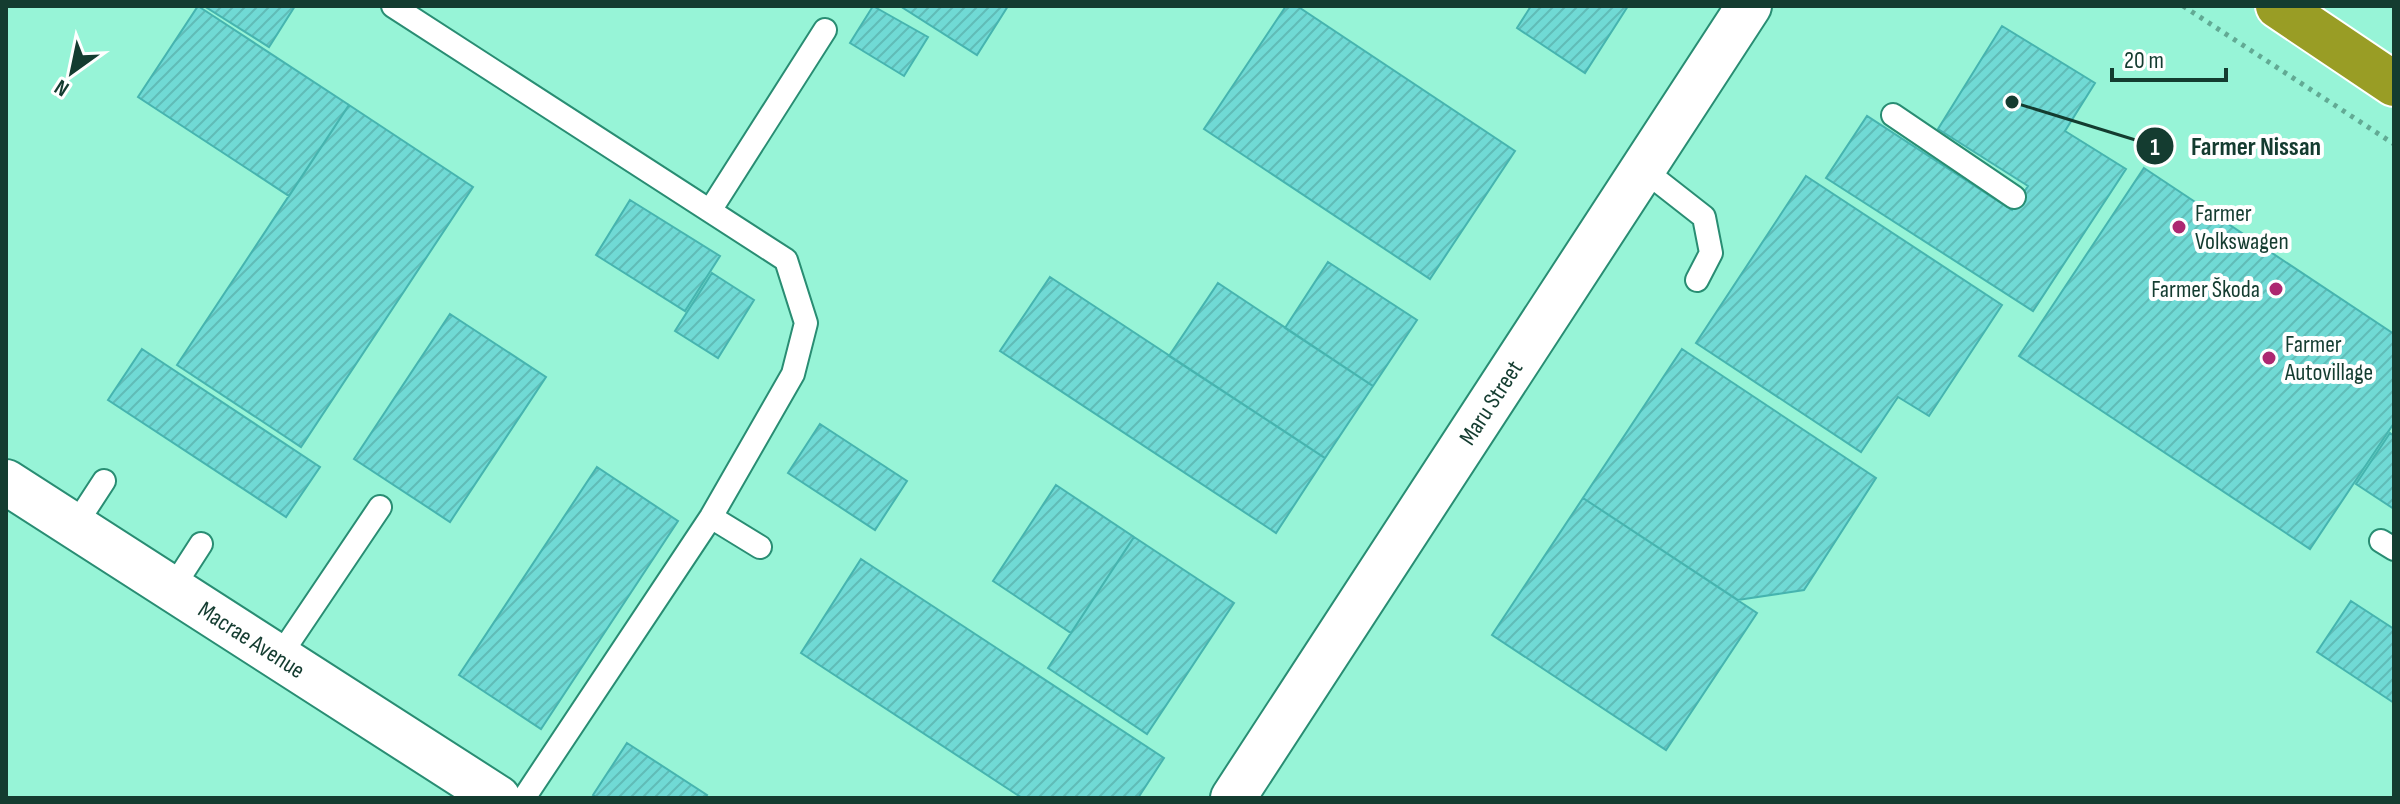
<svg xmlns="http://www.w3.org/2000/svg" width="2400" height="804" viewBox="0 0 2400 804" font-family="'Sofia Sans Condensed',sans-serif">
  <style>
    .building { fill: url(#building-hatch); stroke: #46b4af; stroke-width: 2 }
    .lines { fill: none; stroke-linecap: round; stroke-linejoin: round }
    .lane-casing { stroke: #298d73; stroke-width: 26 }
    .street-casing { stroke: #298d73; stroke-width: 48 }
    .highway-casing { stroke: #fff; stroke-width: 48 }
    .path { stroke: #62aa94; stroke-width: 5; stroke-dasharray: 4 6; stroke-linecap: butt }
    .lane { stroke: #fff; stroke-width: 22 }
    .street { stroke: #fff; stroke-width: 44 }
    .highway { stroke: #999d25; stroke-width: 44 }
    .poi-dot { fill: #ac2871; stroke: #fff; stroke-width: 3 }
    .labels { text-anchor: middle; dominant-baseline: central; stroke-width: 8; stroke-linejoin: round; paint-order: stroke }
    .poi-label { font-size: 24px; fill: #143c30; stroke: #fff; text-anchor: start }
    .street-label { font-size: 24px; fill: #143c30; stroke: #fff }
    .leader { fill: none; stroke: #143c30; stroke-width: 3 }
    .callout-dot { fill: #143c30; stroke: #fff; stroke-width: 3 }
    .mark-label { font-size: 24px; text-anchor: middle; font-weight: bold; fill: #fff }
    .callout-label { font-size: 26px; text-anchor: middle; font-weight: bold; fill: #143c30; stroke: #fff; stroke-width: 8; stroke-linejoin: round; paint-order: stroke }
  </style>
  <defs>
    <pattern id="building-hatch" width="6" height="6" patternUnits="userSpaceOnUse" patternTransform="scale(2)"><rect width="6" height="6" fill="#70dad5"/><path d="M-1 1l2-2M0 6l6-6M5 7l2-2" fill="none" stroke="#60bcb7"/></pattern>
  </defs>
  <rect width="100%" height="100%" fill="#97f4d7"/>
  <path class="building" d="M198,6L349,105L289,196L138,97Z
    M204,6H295L269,47Z
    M873,6L928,37L904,76L850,43Z
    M900,6H1008L977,55Z
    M1286,6H1297L1515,151L1430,279L1204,129Z
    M1531,6H1628L1585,73L1517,28Z
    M2002,26L2095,83L2065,131L2126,169L2033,311L1826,178L1867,116L2012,210L2028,186L1938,129Z
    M349,105L473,187L301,447L177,365Z
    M2144,168L2394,334V423L2310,549L2019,356Z
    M1806,176L2002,305L1929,416L1898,397L1861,452L1696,343Z
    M630,200L720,256L685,311L596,255Z
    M1328,262L1417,320L1373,386L1285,328Z
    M712,273L754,300L718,358L675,331Z
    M1050,277L1325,458L1276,533L1000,351Z
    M1218,283L1373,386L1325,458L1169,356Z
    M450,314L546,377L450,522L354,459Z
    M142,349L320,467L286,517L108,400Z
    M1682,349L1876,478L1804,590L1738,600L1583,498Z
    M820,424L907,481L875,530L788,473Z
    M2390,433L2394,436V509L2356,484Z
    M597,467L678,521L541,729L459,675Z
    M1056,485L1134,537L1071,633L993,581Z
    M1583,498L1757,613L1666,750L1492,635Z
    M1134,537L1234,603L1147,734L1048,668Z
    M861,559L1164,758L1138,798H1022L801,653Z
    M2351,601L2394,629V703L2317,652Z
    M627,743L707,795L705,798H597L593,795Z"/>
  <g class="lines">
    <defs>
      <path id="lane" d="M393,6L786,260L806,323L793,374L711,517L524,798
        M1893,115L2014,197
        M1644,170L1704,217L1711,253L1697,280
        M711,209L825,30
        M711,517L760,547
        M74,527L104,481
        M2381,541L2394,549
        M172,589L201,544
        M279,657L380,507"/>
      <g id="street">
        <path id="s1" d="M6,482L498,798"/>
        <path id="s2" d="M1233,798L1749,6"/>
      </g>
      <path id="highway" d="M2278,6L2394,84"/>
    </defs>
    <use href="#lane" class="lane-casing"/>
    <use href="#street" class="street-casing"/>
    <use href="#highway" class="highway-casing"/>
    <path class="path" d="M2183,6L2394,144"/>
    <use href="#lane" class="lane"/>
    <use href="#street" class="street"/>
    <use href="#highway" class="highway"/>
  </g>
  <g class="poi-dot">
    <circle cx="2179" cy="227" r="8"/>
    <circle cx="2276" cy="289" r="8"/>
    <circle cx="2269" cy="358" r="8"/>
  </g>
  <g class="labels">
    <g class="poi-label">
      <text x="2195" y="213">Farmer<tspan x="2195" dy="28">Volkswagen</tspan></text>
      <text x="2260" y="289" text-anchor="end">Farmer Škoda</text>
      <text x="2285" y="344">Farmer<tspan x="2285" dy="28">Autovillage</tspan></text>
    </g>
    <g class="street-label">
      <text stroke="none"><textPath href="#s2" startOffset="472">Maru Street</textPath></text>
      <text stroke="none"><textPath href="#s1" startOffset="292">Macrae Avenue</textPath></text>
    </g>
  </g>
  <path class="leader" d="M2012 102L2155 146"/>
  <g class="callout-dot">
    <circle cx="2012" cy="102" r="8"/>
    <circle cx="2155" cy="146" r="20"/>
  </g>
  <g class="mark-label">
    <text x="2155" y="155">1</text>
  </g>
  <g class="callout-label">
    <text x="2256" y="155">Farmer Nissan</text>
  </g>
  <rect width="2400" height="804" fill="none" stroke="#143c30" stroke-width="16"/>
  <g transform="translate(72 72) rotate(213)" stroke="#ffffff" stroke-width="6" paint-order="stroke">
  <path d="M0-6L14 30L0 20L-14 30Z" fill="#143c30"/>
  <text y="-12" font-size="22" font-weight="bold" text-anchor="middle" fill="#143c30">N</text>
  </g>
  <path d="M2112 68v12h114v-12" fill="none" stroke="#143c30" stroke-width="4"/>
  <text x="2124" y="68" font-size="24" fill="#143c30" stroke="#ffffff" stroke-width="6" paint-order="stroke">20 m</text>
</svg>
